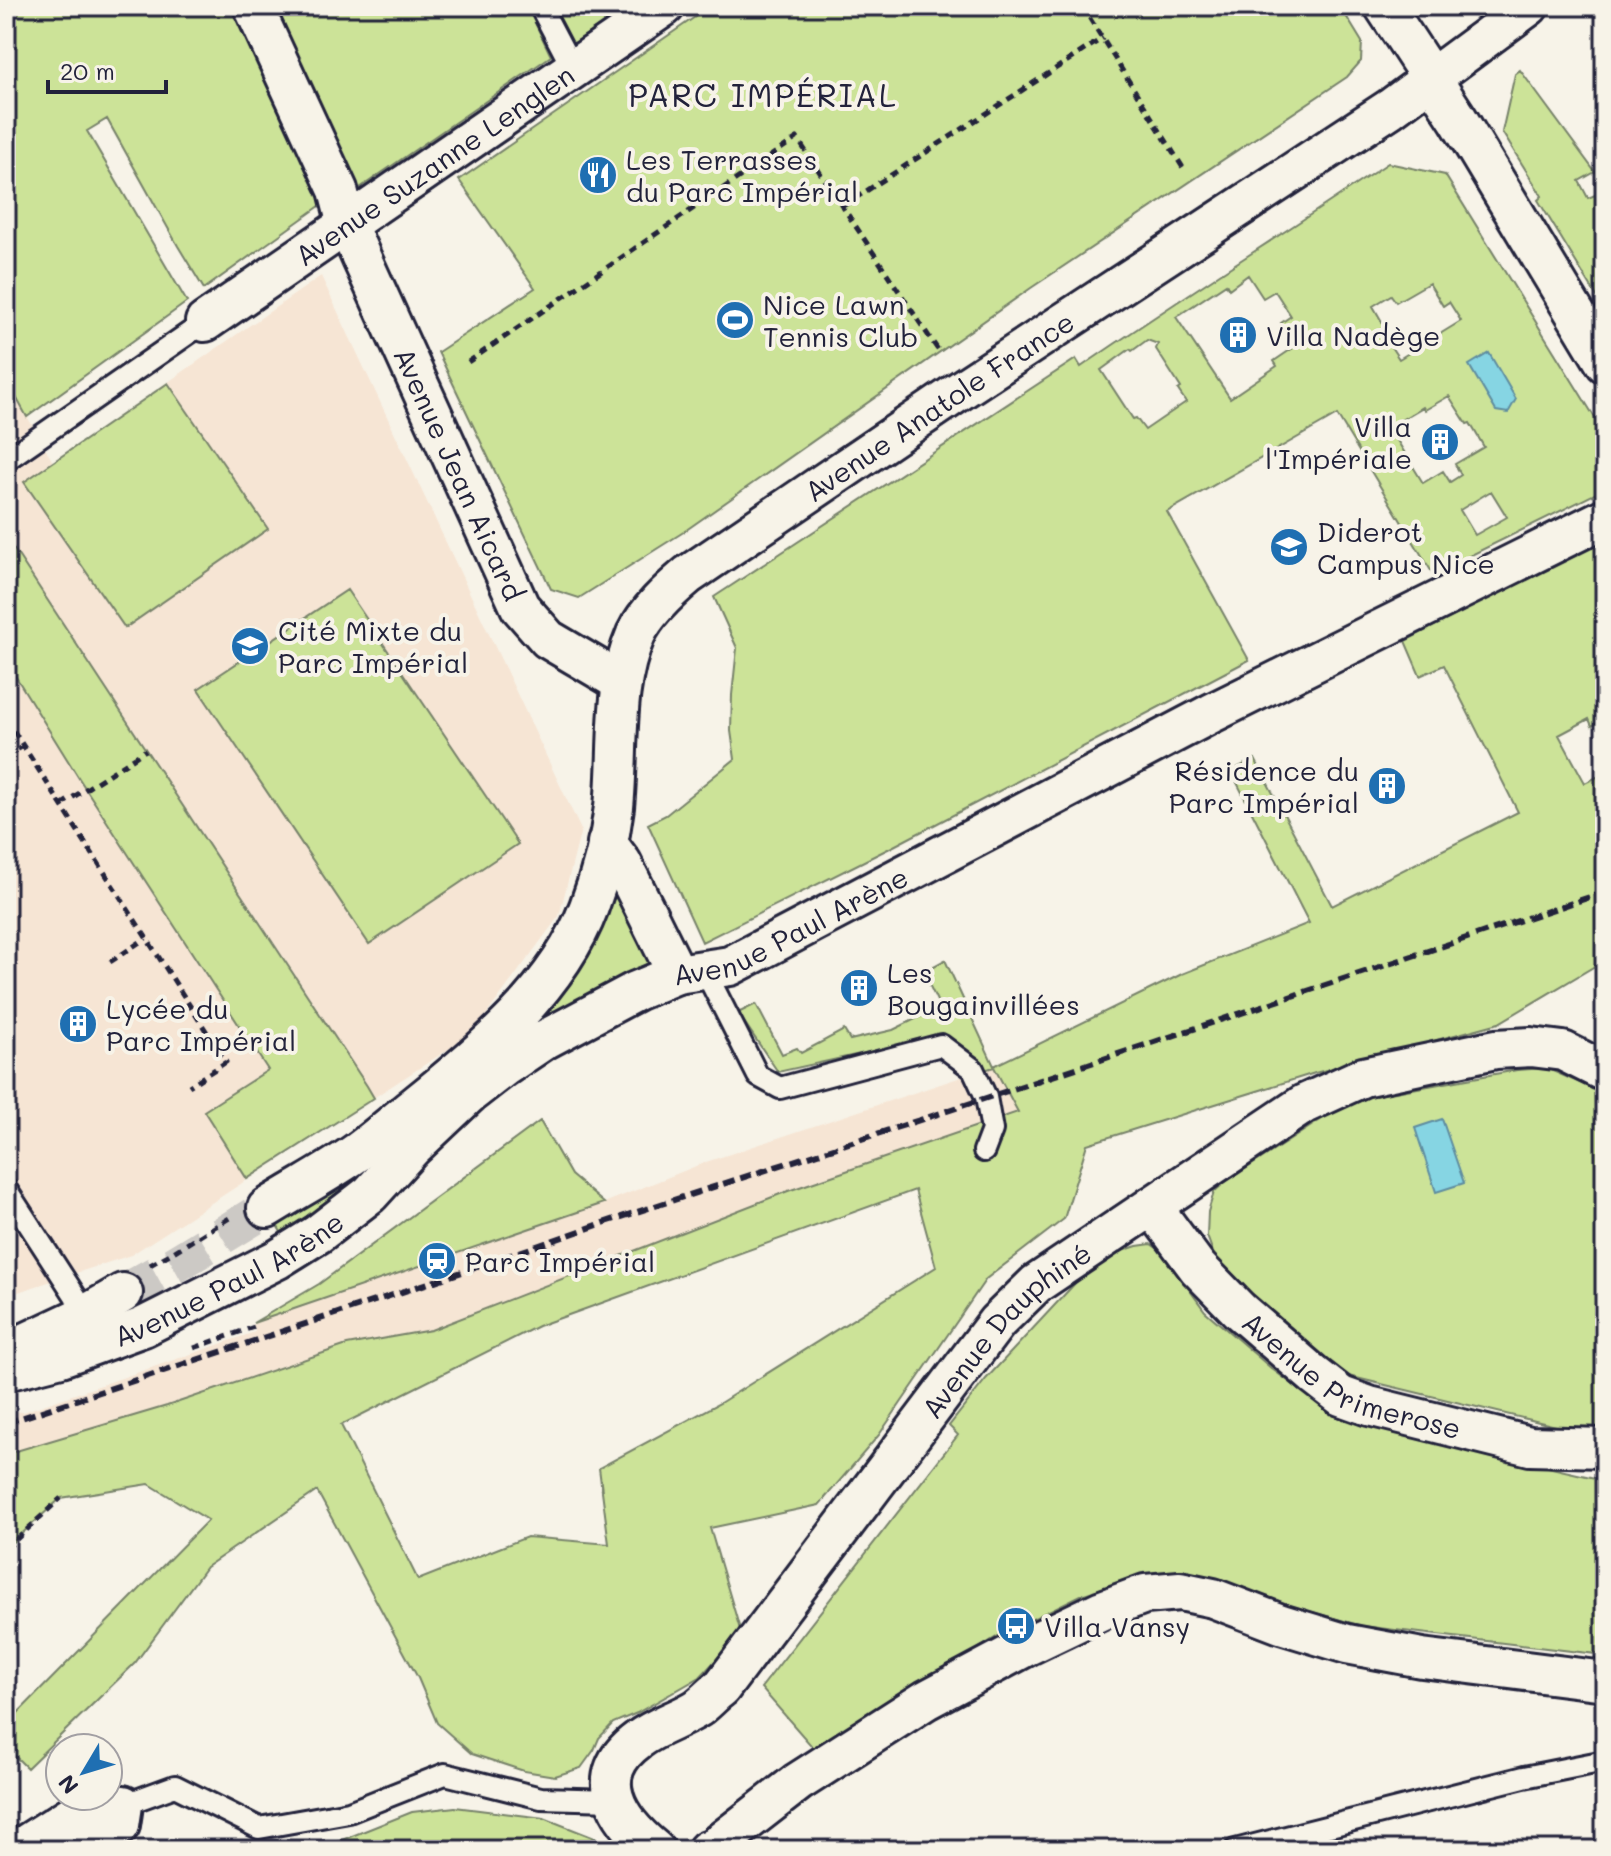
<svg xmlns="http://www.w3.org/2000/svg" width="1611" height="1856" viewBox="0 0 1611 1856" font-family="Mali,sans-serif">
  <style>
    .built { fill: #f6e5d4 }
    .green { fill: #cce398; stroke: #77826a; stroke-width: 2; fill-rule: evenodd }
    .water { fill: #86d5e3; stroke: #5e8da0; stroke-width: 2 }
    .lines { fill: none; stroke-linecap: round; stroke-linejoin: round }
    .minor-tunnel { stroke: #ccc9c5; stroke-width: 38; stroke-dasharray: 38 19; stroke-linecap: butt }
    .service-casing { stroke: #22223b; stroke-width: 26 }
    .minor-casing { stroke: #22223b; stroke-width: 44 }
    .path { stroke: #22223b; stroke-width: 5; stroke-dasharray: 8 6; stroke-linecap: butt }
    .service { stroke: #f7f3e8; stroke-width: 20 }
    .minor { stroke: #f7f3e8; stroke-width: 38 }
    .rail { stroke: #22223b; stroke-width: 6; stroke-dasharray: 12 6; stroke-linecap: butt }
    .labels { text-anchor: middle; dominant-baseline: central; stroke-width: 8; stroke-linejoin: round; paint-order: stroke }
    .poi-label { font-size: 28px; fill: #22223b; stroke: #f7f3e8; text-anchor: start }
    .street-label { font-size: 28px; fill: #22223b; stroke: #f7f3e8 }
    .quarter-label { font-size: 32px; letter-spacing: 2px; fill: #22223b; stroke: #f7f3e8 }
  </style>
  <rect width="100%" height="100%" fill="#f7f3e8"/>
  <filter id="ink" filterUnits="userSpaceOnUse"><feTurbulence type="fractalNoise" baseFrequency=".0125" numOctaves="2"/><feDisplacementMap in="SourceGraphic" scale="16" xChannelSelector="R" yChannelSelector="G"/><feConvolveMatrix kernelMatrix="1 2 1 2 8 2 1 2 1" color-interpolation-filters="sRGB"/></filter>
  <g filter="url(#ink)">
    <path class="built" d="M321,276L581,830L559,916L472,1034L131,1255L6,1296V379L53,462Z
      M1196,999L1018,1112L788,1191L6,1496V1405L8,1404L15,1411L23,1412L255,1332L253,1323L604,1203L706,1162Z"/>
    <path class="green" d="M6,6H233L324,203L204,289L178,246L107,119L87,131L187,302L27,417L6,379Z
      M269,6H527L551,56L354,192Z
      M552,6H627L572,45Z
      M711,6H1340L1362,42L1361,61L1347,77L1031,288L682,533L579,598L551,589L438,352L535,288L459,180Z
      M1520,70L1595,172L1579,181L1588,198L1605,191V310L1538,200L1542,196L1502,132L1515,74Z
      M1388,163L1445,175L1605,434V489L1433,574L1337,415L1167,512L1249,660L890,848L702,942L648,824L666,815L735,759L731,731L732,695L737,648L714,597L1076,359L1081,367C1182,297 1286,232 1388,163ZM1248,275L1263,298L1275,291L1291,316L1281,323L1296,346L1274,361L1277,366L1230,398L1176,317L1226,284L1229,289ZM1429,283L1443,306L1449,302L1461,321L1399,359L1380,330L1385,327L1373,306L1391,295L1396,302ZM1147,340L1158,344L1156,349L1181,388L1178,390L1186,402L1145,430L1136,418L1133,419L1101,370L1130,349L1132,351ZM1449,396L1467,424L1470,423L1484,447L1455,464L1461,475L1450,482L1443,471L1423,483L1389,427L1423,407L1425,410ZM1491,491L1507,517L1475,535L1460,510Z
      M168,383L268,529L125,628L24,482Z
      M6,537L367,1086L374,1098L247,1179L204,1111L268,1070L80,780L6,661Z
      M1602,540L1605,545V719L1592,726L1589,719L1559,735L1585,783L1605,773V960L1499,1023L1315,1073L1087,1144L1064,1219L986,1279L879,1435L819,1505L710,1528L741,1633L700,1677L637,1713L613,1723L599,1738L594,1750L581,1768L555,1776L524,1771L472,1754L437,1723L418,1678L317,1491L206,1567L135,1663L27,1768L6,1747V1725L208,1520L149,1484L61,1498L6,1548V1454L167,1406L347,1345L431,1330L788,1191L1018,1112L994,1067L981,1071L942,1036L778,1072L738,1013L756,1004L782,1054L797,1048L801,1053L844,1030L850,1040L893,1030L940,1007L923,972L945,960L994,1066L1182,974L1309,923L1231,771L1255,759L1332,906L1518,812L1444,665L1420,676L1405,641ZM915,1190L936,1267L720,1403L599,1468L609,1544L527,1537L418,1580L341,1425L538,1326Z
      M347,590L518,844L369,944L198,689Z
      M620,891L654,959L543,1030L532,1016L606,898Z
      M1546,1068L1605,1094V1433H1585L1344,1375L1256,1298L1214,1255L1207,1236L1208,1212L1214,1192L1224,1183L1351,1100L1517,1070Z
      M540,1121L571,1175L604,1203L253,1323L319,1284Z
      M365,1159L375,1173L286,1241L273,1218Z
      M1151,1244L1161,1251L1205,1311L1272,1369L1334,1415L1401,1433L1599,1479H1605V1655L1362,1626L1263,1598L1200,1575L1151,1573L1081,1595L998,1636L816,1751L761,1688L958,1435L949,1426L986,1379L1079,1279L1101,1258L1137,1246Z
      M455,1807L544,1818L605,1842L601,1850H332V1844L412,1812Z"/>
    <path class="water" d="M1489,353L1516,399L1508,413L1496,411L1469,365Z
      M1442,1119L1464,1183L1436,1192L1415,1128Z"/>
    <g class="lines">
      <path class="minor-tunnel" d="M123,1293L174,1265L267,1208"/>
      <defs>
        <path id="service" d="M540,6L573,69
          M6,460L205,322
          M704,969L758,1076L780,1088L941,1045L973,1069L986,1097L992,1130L984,1151
          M6,1189L87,1314
          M123,1805L175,1786L259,1828L349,1812L445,1774L541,1798L613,1800
          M1235,1850L1524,1777L1605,1761"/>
        <g id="minor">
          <path id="s1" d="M253,6L338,190L347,225L362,259L520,607L548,639L621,682"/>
          <path d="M1384,6L1458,119L1605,363"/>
          <path id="s2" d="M205,322L665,6"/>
          <path d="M607,843L622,863L677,974"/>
          <path id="s3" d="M1152,1206L1198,1268L1239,1310L1314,1375L1341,1396L1369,1406L1530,1446L1605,1448"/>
          <path id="s4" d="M267,1208C297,1189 330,1172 359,1151C379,1136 397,1120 416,1105C482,1052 559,988 589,907C601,875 610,840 614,807C620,748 612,690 636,634C647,611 669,591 688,575L964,388L1391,108L1529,6"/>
          <path d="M6,1352L87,1314L123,1293"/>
          <path id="s5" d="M6,1371L61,1357L143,1327L278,1259L318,1234L370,1194L412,1148L468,1095L504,1067L544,1040L636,991L677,974L730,966L1212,713L1605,518"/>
          <path d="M17,1850L94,1801L123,1805L120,1825L84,1850"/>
          <path id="s6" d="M655,1850C617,1819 589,1776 638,1740C656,1726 679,1720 698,1708C706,1702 713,1694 721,1688L997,1322L1036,1284L1304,1104L1363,1077L1496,1049L1531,1047L1563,1051L1605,1072"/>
          <path d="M707,1850L713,1848L798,1782L926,1700L1027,1646L1102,1610L1145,1594L1180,1591L1213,1598L1281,1624L1347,1644L1422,1658L1605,1681"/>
        </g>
      </defs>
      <use href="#service" class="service-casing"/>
      <use href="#minor" class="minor-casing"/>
      <path class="path" d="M1082,6L1185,171
        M843,206L1103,38
        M468,362L797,138L938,350
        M6,719L226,1062L189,1086
        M6,757L23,746
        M61,805L146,750
        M110,962L146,938
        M150,1265L170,1254L231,1217
        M194,1348L254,1327
        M6,1549L61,1498"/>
      <use href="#service" class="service"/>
      <use href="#minor" class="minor"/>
      <path class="rail" d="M6,1423L462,1272L606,1222L929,1117L1605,892"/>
    </g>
  </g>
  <defs>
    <symbol id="restaurant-disc" viewBox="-11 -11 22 22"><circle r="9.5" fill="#1f6fb2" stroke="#f7f3e8"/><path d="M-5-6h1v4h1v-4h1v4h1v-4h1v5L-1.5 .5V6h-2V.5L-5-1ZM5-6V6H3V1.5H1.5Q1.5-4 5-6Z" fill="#fff"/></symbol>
    <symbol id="stadium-disc" viewBox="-11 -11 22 22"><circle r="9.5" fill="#1f6fb2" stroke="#f7f3e8"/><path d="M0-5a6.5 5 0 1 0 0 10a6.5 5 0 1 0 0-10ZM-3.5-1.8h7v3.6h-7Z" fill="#fff"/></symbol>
    <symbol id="building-disc" viewBox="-11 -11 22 22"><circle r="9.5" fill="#1f6fb2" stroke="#f7f3e8"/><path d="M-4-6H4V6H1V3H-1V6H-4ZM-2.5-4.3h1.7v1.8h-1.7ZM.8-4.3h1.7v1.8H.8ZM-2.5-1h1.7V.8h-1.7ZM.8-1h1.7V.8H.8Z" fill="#fff"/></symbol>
    <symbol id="university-disc" viewBox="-11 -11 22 22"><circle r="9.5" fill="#1f6fb2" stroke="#f7f3e8"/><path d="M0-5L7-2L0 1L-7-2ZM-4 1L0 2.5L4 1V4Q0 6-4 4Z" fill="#fff"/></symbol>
    <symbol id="school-disc" viewBox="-11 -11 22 22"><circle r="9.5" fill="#1f6fb2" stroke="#f7f3e8"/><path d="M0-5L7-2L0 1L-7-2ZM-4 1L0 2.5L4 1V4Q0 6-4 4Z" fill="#fff"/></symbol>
    <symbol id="station-disc" viewBox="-11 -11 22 22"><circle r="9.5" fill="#1f6fb2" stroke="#f7f3e8"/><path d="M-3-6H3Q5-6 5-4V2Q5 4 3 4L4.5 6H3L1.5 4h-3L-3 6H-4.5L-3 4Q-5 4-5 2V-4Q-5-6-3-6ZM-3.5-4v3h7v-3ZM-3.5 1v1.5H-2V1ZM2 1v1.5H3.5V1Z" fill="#fff"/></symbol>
    <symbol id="bus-disc" viewBox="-11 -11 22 22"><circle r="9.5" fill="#1f6fb2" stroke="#f7f3e8"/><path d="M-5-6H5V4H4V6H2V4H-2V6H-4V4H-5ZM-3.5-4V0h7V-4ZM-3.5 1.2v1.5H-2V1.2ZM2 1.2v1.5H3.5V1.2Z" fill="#fff"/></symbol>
  </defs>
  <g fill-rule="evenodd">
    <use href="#restaurant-disc" x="576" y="153" width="44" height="44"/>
    <use href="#stadium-disc" x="713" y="298" width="44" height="44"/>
    <use href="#building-disc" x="1216" y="313" width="44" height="44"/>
    <use href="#building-disc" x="1418" y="420" width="44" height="44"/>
    <use href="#university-disc" x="1267" y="525" width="44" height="44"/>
    <use href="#school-disc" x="228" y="624" width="44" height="44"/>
    <use href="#building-disc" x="1365" y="764" width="44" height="44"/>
    <use href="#building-disc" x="837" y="966" width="44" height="44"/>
    <use href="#building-disc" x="56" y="1002" width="44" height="44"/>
    <use href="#station-disc" x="415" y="1239" width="44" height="44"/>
    <use href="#bus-disc" x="994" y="1604" width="44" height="44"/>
  </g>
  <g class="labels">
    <g class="poi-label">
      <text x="626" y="159">Les Terrasses<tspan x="626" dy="32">du Parc Impérial</tspan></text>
      <text x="763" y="304">Nice Lawn<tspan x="763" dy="32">Tennis Club</tspan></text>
      <text x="1266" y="335">Villa Nadège</text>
      <text x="1412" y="426" text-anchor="end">Villa<tspan x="1412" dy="32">l'Impériale</tspan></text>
      <text x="1317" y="531">Diderot<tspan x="1317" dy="32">Campus Nice</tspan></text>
      <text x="278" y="630">Cité Mixte du<tspan x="278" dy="32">Parc Impérial</tspan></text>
      <text x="1359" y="770" text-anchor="end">Résidence du<tspan x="1359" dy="32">Parc Impérial</tspan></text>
      <text x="887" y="972">Les<tspan x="887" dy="32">Bougainvillées</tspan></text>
      <text x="106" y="1008">Lycée du<tspan x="106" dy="32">Parc Impérial</tspan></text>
      <text x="465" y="1261">Parc Impérial</text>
      <text x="1044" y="1626">Villa Vansy</text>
    </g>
    <g class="street-label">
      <text stroke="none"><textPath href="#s2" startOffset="278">Avenue Suzanne Lenglen</textPath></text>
      <text stroke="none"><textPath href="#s4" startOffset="1108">Avenue Anatole France</textPath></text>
      <text stroke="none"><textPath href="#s1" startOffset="512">Avenue Jean Aicard</textPath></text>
      <text stroke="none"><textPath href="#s5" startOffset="914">Avenue Paul Arène</textPath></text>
      <text stroke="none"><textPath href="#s5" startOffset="242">Avenue Paul Arène</textPath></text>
      <text stroke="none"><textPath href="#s6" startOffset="692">Avenue Dauphiné</textPath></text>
      <text stroke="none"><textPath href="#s3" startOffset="270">Avenue Primerose</textPath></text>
    </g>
    <g class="quarter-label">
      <text x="763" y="94">PARC IMPÉRIAL</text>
    </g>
  </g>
  <rect width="1611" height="1856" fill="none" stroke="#f7f3e8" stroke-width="32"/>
  <rect x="16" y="16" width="1579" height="1824" fill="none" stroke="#22223b" stroke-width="3" filter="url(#ink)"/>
  <g transform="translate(84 1772) rotate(232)"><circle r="38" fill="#f7f3e8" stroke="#a29fa3" stroke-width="2"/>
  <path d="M0-6L14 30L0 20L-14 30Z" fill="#1f6fb2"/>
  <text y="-12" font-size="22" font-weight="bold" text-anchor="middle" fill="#22223b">N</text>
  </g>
  <path d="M48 80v12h118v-12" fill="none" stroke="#22223b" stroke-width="4"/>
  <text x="60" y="80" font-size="24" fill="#22223b" stroke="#f7f3e8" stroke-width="6" paint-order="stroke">20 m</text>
</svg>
